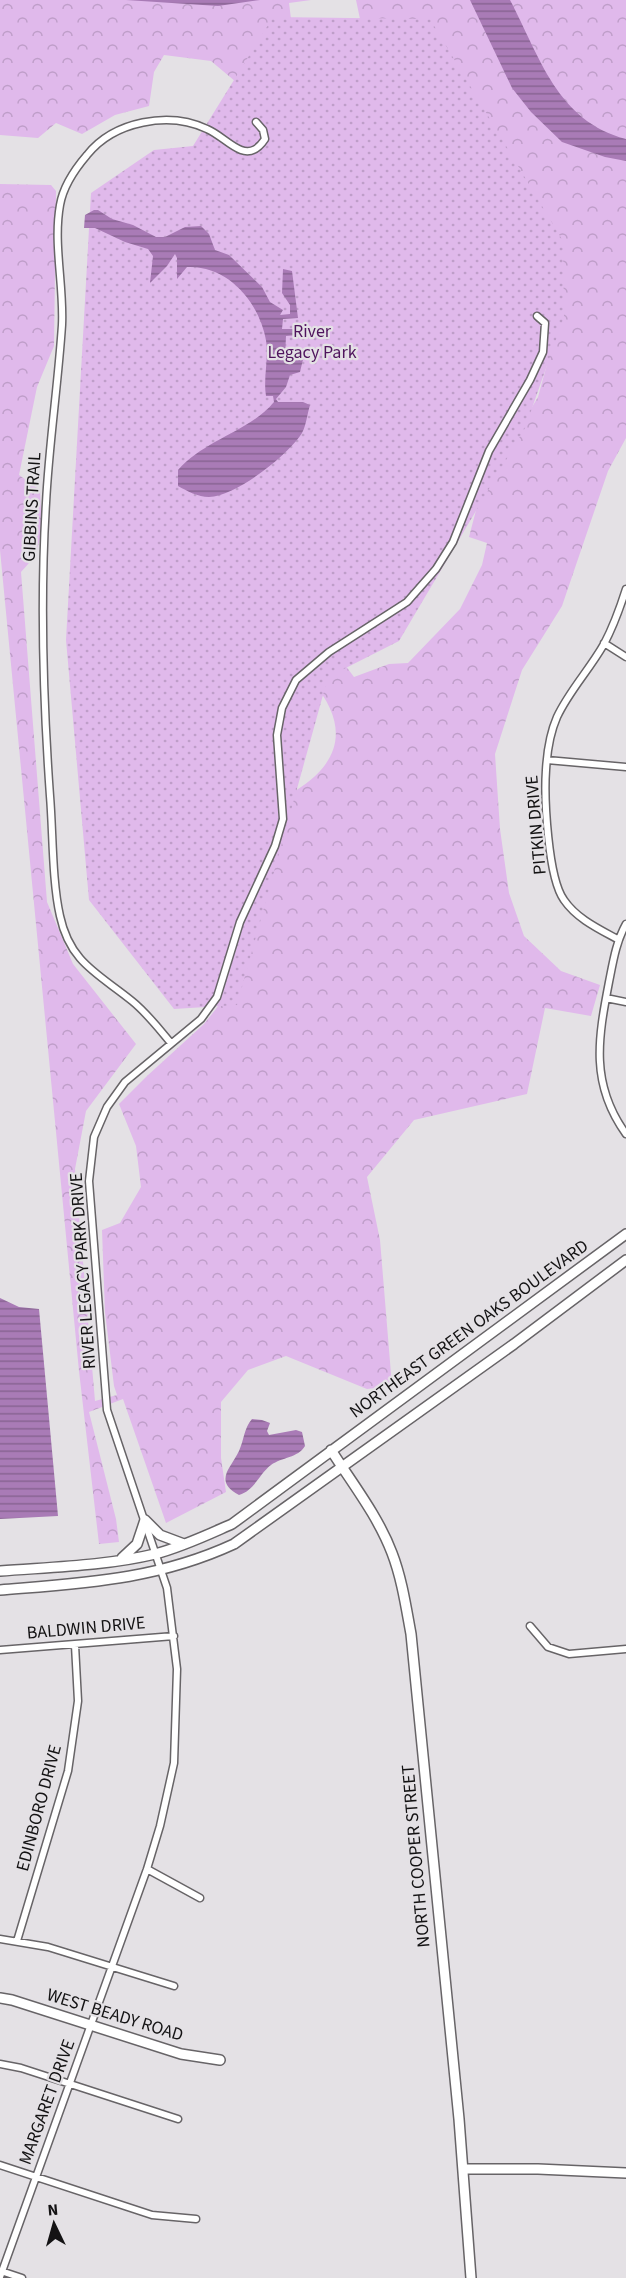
<svg xmlns="http://www.w3.org/2000/svg" width="626" height="2278" viewBox="0 0 626 2278" font-family="'Source Sans 3',sans-serif">
  <style>
    .forest { fill: url(#forest-crowns) }
    .park { fill: url(#park-dots) }
    .water { fill: url(#water-rules) }
    .lines { fill: none; stroke-linecap: round; stroke-linejoin: round }
    .street-casing { stroke: #676467; stroke-width: 9 }
    .secondary-casing { stroke: #676467; stroke-width: 12 }
    .street { stroke: #fff; stroke-width: 6 }
    .secondary { stroke: #fff; stroke-width: 9 }
    .labels { text-anchor: middle; dominant-baseline: central; stroke-width: 4.5; stroke-linejoin: round; paint-order: stroke }
    .park-label { font-size: 18px; fill: #4f145d; stroke: #e4e1e5 }
    .street-label { font-size: 18px; fill: #141314; stroke: #e4e1e5 }
  </style>
  <defs>
    <pattern id="forest-crowns" width="20" height="18" patternUnits="userSpaceOnUse" patternTransform="scale(1.5)"><rect width="20" height="18" fill="#e0b9eb"/><path d="M2 6a3 3 0 1 1 6 0M12 15a3 3 0 1 1 6 0" fill="none" stroke="#bf9ec9"/></pattern>
    <pattern id="park-dots" width="8" height="8" patternUnits="userSpaceOnUse" patternTransform="scale(1.5)"><rect width="8" height="8" fill="#e0b9eb"/><path d="M2 2h.1M6 6h.1" fill="none" stroke="#bf9ec9" stroke-width="1.8" stroke-linecap="round"/></pattern>
    <pattern id="water-rules" width="6" height="5" patternUnits="userSpaceOnUse" patternTransform="scale(1.5)"><rect width="6" height="5" fill="#a97bb6"/><path d="M0 2.5h6" fill="none" stroke="#886493"/></pattern>
  </defs>
  <rect width="100%" height="100%" fill="#e4e1e5"/>
  <path class="forest" d="M0,0H311L289,3L301,98L261,103L211,61L164,55L154,72L149,106L115,115L82,134L56,123L38,138L0,135Z
    M356,0H626V438L608,471L562,606L522,670L495,754L500,829L509,893L524,936L561,971L600,985L591,1016L545,1008L527,1094L414,1120L367,1177L380,1240L392,1386L367,1389L286,1356L248,1370L221,1402V1458L226,1492L166,1523L123,1399L89,1412L116,1519L119,1542L99,1544L79,1371L0,550V184L51,185L56,191L54,346L37,387L19,475L40,490C41,523 47,547 21,572L47,902L73,964L136,1044L86,1111L75,1169L95,1401L117,1395L114,1386L105,1312L102,1230L120,1223L141,1187L136,1146L119,1104L147,1076L204,1024L227,995L286,796C339,768 353,729 312,681L339,657L354,677L389,664L408,663L460,609L482,565L487,543L469,537L480,495L538,397L562,310L364,38Z"/>
  <path class="park" d="M273,17L430,19L563,241L564,317L525,428L399,641L328,677L237,1005L174,1009L89,900L66,640L91,193L154,150L193,146Z"/>
  <path class="water" d="M126,0H260L218,6Z
    M470,0H510C540,57 557,121 626,139V161L605,157L562,142L531,112L512,88Z
    M94,210H98L112,219L133,225L156,237H165L185,227L201,226L209,234L215,250L229,255L262,287L270,302L283,310L280,315L290,314V305L282,293L283,269L292,271L298,318L283,319L282,329H295L299,335L286,336L285,357L304,355L300,372L290,375L286,387L276,399L278,402H303L310,405C307,414 306,429 300,436C284,458 236,496 209,497C198,497 187,491 178,486V470C204,440 250,431 274,402L273,396H266C263,378 269,359 266,340C259,302 228,265 187,267L177,279V258L175,254L167,266L150,283L153,256L148,249L125,242L95,228H84L85,215Z
    M0,1298L19,1307L39,1309L58,1516L0,1519Z
    M252,1419L262,1420L270,1423L267,1431L269,1435L296,1430L302,1432L305,1446C298,1458 282,1457 271,1465C259,1474 255,1490 239,1495C213,1481 231,1468 239,1451C244,1440 244,1428 252,1419Z"/>
  <g class="lines">
    <defs>
      <path id="street" d="M604,643L626,657
        M547,760L626,767
        M626,924C616,942 613,962 609,982C598,1039 590,1084 626,1134
        M619,940C599,929 577,919 564,900C548,878 544,798 546,770C547,753 550,733 557,717C569,691 590,669 604,644C613,627 620,608 626,589
        M606,998L626,1002
        M171,1043C159,1029 147,1013 132,1001C99,974 70,963 60,916C52,881 53,832 50,796C43,698 40,600 46,503C49,444 58,385 62,325C64,286 53,244 60,205C63,187 75,169 87,155C114,121 169,111 207,129C219,134 230,146 241,150C252,154 259,148 265,139L263,130L256,122
        M530,1626L548,1647L569,1654L626,1649
        M0,1650L174,1636
        M147,1869L200,1898
        M0,1939L48,1947L174,1986
        M17,1941L68,1771L78,1701L75,1645
        M0,2064L21,2068L178,2119
        M0,2165L152,2215L196,2219
        M1,2271L22,2278
        M0,2277L147,1869L160,1826L174,1763L177,1669L167,1588L107,1410L89,1181L94,1137L107,1107L125,1082L201,1019L217,997L240,922L275,846L283,819L277,735L282,708L296,680L329,652L407,602L436,569L453,542L489,451L530,380L543,352L545,323L537,316"/>
      <path id="secondary" d="M331,1450C352,1483 378,1516 392,1553C402,1579 406,1607 411,1634L459,2119L471,2278
        M145,1520L160,1535L184,1544
        M122,1558L137,1544L145,1520
        M0,1571C51,1567 105,1566 155,1554C182,1547 207,1535 232,1524L626,1234
        M0,1590C84,1583 156,1580 234,1544L514,1344L626,1260
        M0,1998L12,2000L181,2054L220,2060
        M463,2169H538L626,2173"/>
    </defs>
    <use href="#street" class="street-casing"/>
    <use href="#secondary" class="secondary-casing"/>
    <use href="#street" class="street"/>
    <use href="#secondary" class="secondary"/>
  </g>
  <g class="labels">
    <g class="park-label">
      <text x="312" y="331">River<tspan x="312" dy="21">Legacy Park</tspan></text>
    </g>
    <g class="street-label">
      <text transform="translate(32 507) rotate(-87)">GIBBINS TRAIL</text>
      <text transform="translate(536 825) rotate(-95)">PITKIN DRIVE</text>
      <text transform="translate(83 1271) rotate(-94)">RIVER LEGACY PARK DRIVE</text>
      <text transform="translate(469 1329) rotate(-36)">NORTHEAST GREEN OAKS BOULEVARD</text>
      <text transform="translate(86 1628) rotate(-5)">BALDWIN DRIVE</text>
      <text transform="translate(39 1808) rotate(-75)">EDINBORO DRIVE</text>
      <text transform="translate(416 1856) rotate(-95)">NORTH COOPER STREET</text>
      <text transform="translate(115 2015) rotate(17)">WEST BEADY ROAD</text>
      <text transform="translate(47 2102) rotate(-70)">MARGARET DRIVE</text>
    </g>
  </g>
  <g transform="translate(54 2224) rotate(355)" stroke="#e4e1e5" stroke-width="4.5" paint-order="stroke">
  <path d="M0-4.5L10 22L0 15L-10 22Z" fill="#141314"/>
  <text y="-9" font-size="16" font-weight="bold" text-anchor="middle" fill="#141314">N</text>
  </g>
</svg>
